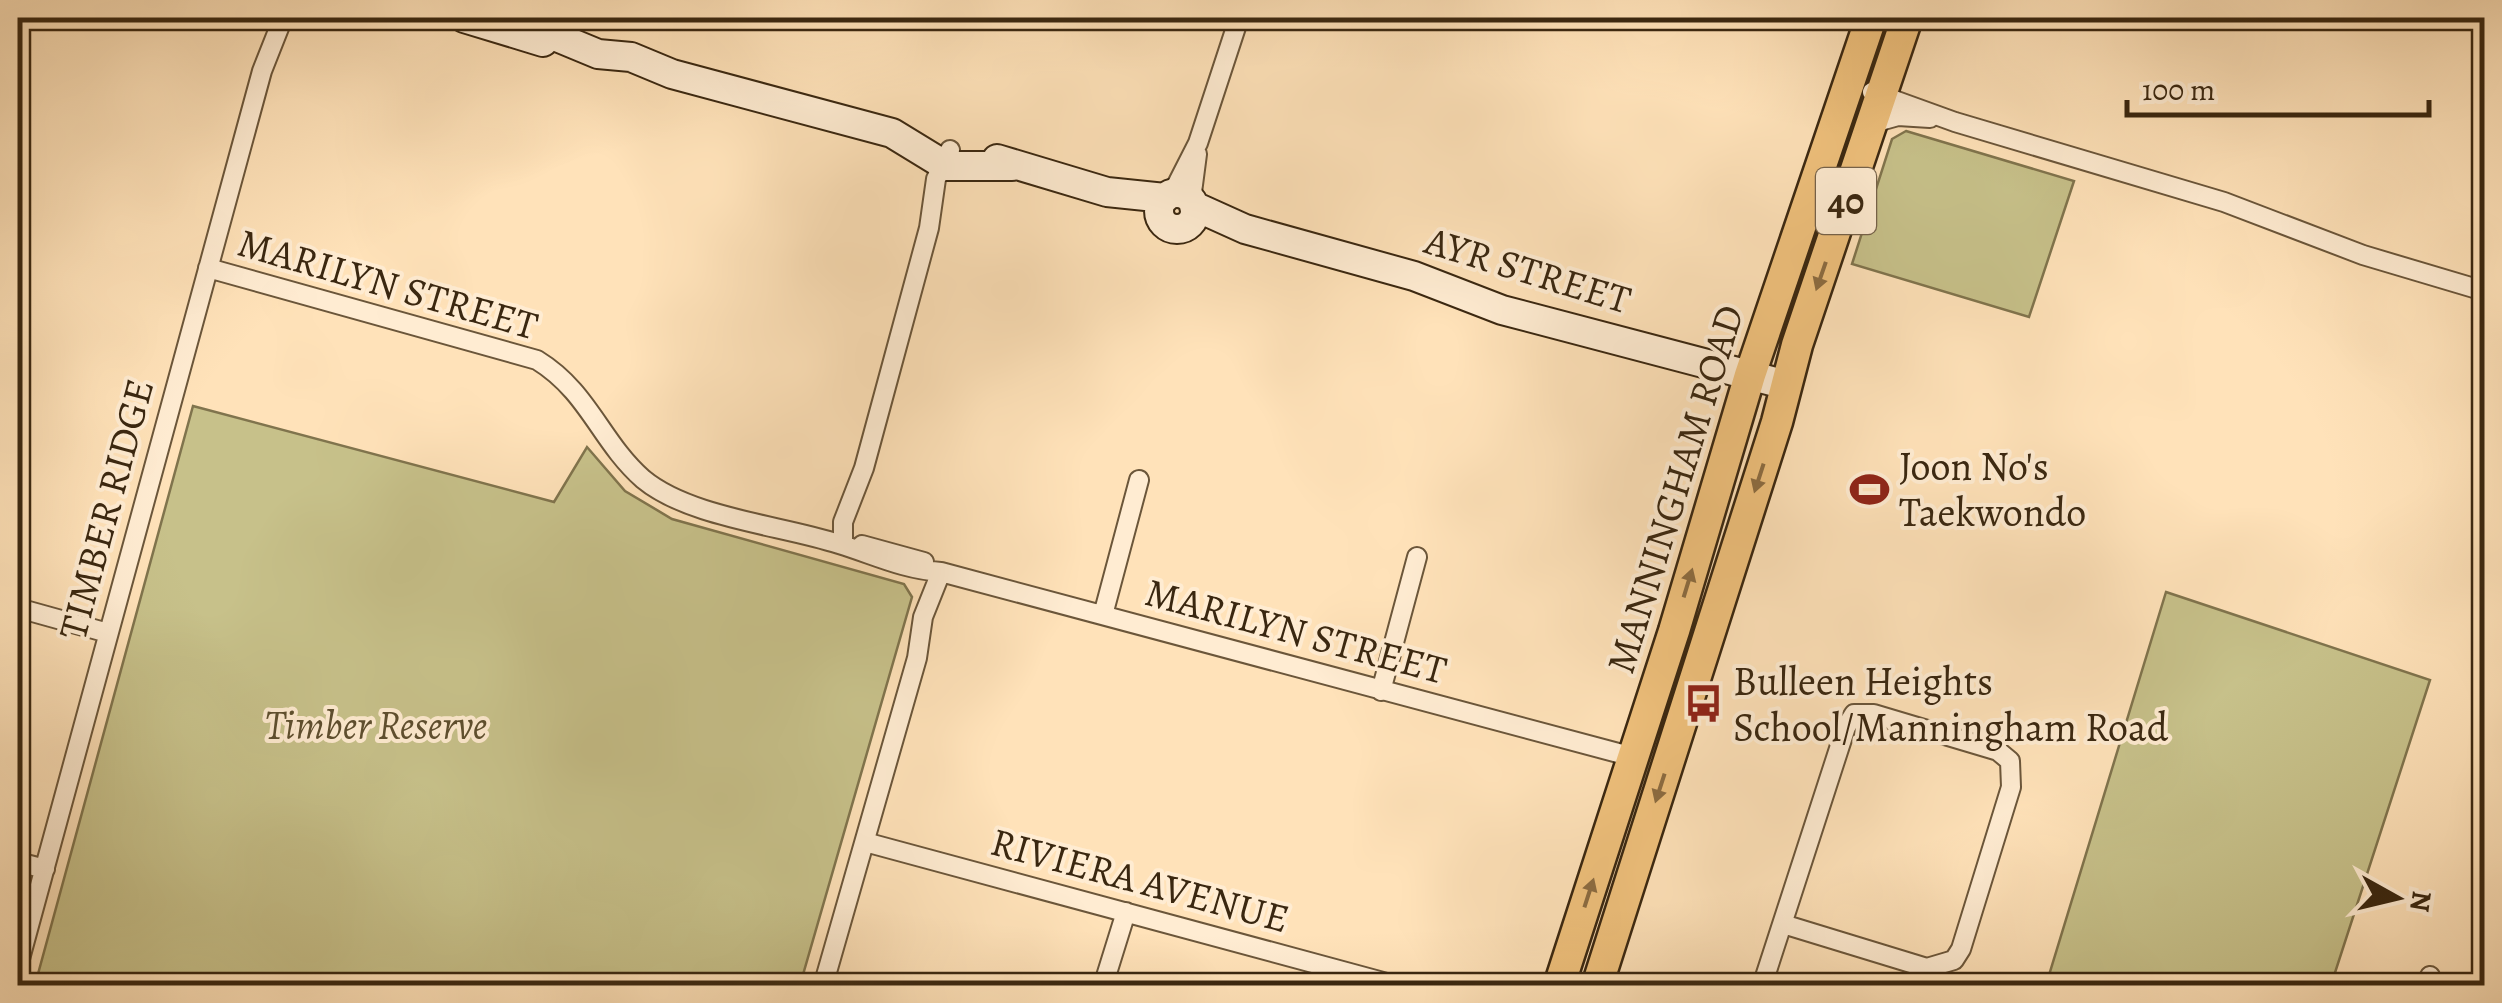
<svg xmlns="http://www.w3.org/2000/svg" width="2502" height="1003" viewBox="0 0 2502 1003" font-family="Alegreya,serif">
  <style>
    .green { fill: #c7c18a; stroke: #80744d; stroke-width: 2.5 }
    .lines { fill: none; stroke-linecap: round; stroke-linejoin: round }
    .street-casing { stroke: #6b563a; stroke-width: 22 }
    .secondary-casing { stroke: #3a2710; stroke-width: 32 }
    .primary-casing { stroke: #3a2710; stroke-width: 35 }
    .street { stroke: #ffecd2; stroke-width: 18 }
    .secondary { stroke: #ffecd2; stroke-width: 28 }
    .primary { stroke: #f0c17c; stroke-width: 30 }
    .oneway { fill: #8c6c41 }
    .labels { text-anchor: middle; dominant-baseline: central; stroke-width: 8; stroke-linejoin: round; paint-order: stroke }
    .shield { fill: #ffecd2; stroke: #75624a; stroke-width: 2.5 }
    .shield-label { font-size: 38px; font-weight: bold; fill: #3a2710 }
    .street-label { font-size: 40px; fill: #3a2710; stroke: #ffecd2 }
    .poi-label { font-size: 40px; fill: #3a2710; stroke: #ffecd2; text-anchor: start }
    .park-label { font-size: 40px; font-style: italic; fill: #5d4e2e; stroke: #ffecd2 }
  </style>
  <rect width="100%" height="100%" fill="#ffe2b9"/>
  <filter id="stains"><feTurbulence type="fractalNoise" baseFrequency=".002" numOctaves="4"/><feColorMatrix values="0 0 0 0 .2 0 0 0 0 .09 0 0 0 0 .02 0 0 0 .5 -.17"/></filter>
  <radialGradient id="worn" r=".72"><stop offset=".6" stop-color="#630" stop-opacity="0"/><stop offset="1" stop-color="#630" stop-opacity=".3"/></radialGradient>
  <path class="green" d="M1906,131L2074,181L2029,317L1852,264L1892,139Z
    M193,406L554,502L587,447L625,491L672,519L904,584L912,597L800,985H35Z
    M2166,592L2430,680L2331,985H2046Z"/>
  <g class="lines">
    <defs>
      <path id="street" d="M1872,92L1955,122L2224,202L2363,255L2484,291
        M1873,123L1898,116L1930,118
        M1172,194L1198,143L1239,18
        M1191,200L1197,154
        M208,268L537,360C589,392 600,441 643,479C690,518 781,525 839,544C875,555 902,569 941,572L1633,757
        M843,545V522L864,468L929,228L936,179L950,150
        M862,545L924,562
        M18,608L108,633
        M1103,615L1139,480
        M1381,691L1417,557
        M865,842L1398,986
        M18,862L45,869
        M18,966L262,71L283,18
        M2430,976L2431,986
        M823,986L917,658L923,617L941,572
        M1103,986L1126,912
        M1762,986L1846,727L1854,714H1874L1998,751L2010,761L2011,787L1961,949L1954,960L1927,968L1783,924"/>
      <path id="secondary" d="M464,18L543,42
        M529,36L557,37L598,54L631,57L672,74L892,133L946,166H1012
        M997,159L1107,192L1165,198
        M1159 211a18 18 0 1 1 36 0a18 18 0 1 1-36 0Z
        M1194,206L1245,229L1414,276L1502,310L1787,385"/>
      <path id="primary" d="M1559,986L1674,631L1750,375L1871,18
        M1597,986L1777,422L1797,345L1907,18"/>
    </defs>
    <use href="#street" class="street-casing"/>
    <use href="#secondary" class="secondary-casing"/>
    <use href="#primary" class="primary-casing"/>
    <use href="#street" class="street"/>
    <use href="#secondary" class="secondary"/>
    <use href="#primary" class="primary"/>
  </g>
  <defs><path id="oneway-solid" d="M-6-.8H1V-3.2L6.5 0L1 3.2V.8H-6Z" transform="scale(2.5)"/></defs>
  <g class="oneway">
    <use href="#oneway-solid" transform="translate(1821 276) rotate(109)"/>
    <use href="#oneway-solid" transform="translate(1759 478) rotate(108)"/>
    <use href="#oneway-solid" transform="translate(1688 583) rotate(-73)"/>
    <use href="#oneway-solid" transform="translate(1660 788) rotate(108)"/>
    <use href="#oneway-solid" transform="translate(1589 893) rotate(-72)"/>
  </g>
  <defs>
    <symbol id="stadium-bare" viewBox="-9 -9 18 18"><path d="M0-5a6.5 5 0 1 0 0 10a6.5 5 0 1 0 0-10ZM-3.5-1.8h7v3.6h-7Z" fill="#8f2418" stroke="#ffecd2" stroke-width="2.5" paint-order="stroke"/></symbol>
    <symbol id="bus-bare" viewBox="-9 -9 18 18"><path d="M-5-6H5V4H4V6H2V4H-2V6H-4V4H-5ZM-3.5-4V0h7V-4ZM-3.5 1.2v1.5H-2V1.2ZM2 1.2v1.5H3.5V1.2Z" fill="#8f2418" stroke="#ffecd2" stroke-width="2.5" paint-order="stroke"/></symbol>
  </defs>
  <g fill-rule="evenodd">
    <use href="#stadium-bare" x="1842" y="462" width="55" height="55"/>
    <use href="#bus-bare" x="1676" y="676" width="55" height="55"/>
  </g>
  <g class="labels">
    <rect class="shield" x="1816" y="168" width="60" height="66" rx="8"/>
    <g class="shield-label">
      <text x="1846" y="201">40</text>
    </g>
    <g class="street-label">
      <text transform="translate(1528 270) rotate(17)">AYR STREET</text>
      <text transform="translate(388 284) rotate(16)">MARILYN STREET</text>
      <text transform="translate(1675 489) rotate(-73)">MANNINGHAM ROAD</text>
      <text transform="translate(106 509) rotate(-75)">TIMBER RIDGE</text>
      <text transform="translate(1296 631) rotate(15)">MARILYN STREET</text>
      <text transform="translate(1140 880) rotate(15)">RIVIERA AVENUE</text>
    </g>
    <g class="poi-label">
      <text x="1899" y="466">Joon No's<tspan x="1899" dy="46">Taekwondo</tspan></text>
      <text x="1733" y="681">Bulleen Heights<tspan x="1733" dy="46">School/Manningham Road</tspan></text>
    </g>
    <g class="park-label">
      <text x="376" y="725">Timber Reserve</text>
    </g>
  </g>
  <rect width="2502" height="1003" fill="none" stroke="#ffe2b9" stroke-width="60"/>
  <rect x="20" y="20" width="2462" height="963" fill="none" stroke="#3a2710" stroke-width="5"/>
  <rect x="30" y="30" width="2442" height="943" fill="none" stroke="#3a2710" stroke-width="2.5"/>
  <g transform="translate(2397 898) rotate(98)" stroke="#ffecd2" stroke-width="8" paint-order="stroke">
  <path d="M0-8L18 38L0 25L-18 38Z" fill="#3a2710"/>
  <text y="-15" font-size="28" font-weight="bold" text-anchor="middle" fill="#3a2710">N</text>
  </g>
  <path d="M2127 100v15h302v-15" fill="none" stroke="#3a2710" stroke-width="5"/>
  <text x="2142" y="100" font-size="30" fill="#3a2710" stroke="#ffecd2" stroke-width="8" paint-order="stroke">100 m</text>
  <rect width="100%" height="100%" filter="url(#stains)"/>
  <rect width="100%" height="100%" fill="url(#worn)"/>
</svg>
